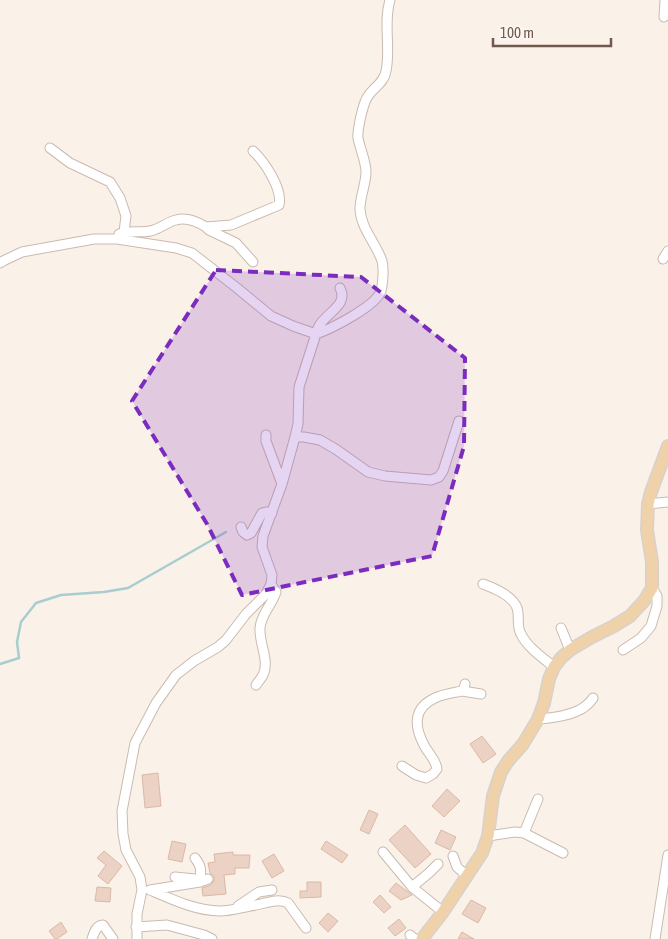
<svg xmlns="http://www.w3.org/2000/svg" width="668" height="939" viewBox="0 0 668 939" font-family="'Asap Condensed',sans-serif">
  <style>
    .lines { fill: none; stroke-linecap: round; stroke-linejoin: round }
    .stream { stroke: #a7cdd1; stroke-width: 2.5 }
    .building { fill: #ebd2c4; stroke: #dcb8a6 }
    .minor-casing { stroke: #cabab0; stroke-width: 11 }
    .major-casing { stroke: #d7d1ce; stroke-width: 14 }
    .minor { stroke: #fff; stroke-width: 9 }
    .major { stroke: #efd2aa; stroke-width: 11 }
    .marked { fill: #7b2cbf; fill-opacity: 0.2; stroke: #7b2cbf; stroke-width: 4; stroke-dasharray: 10 6; stroke-linejoin: round }
  </style>
  <rect width="100%" height="100%" fill="#faf2e9"/>
  <g class="lines">
    <path class="stream" d="M0,664L19,658L17,642L21,622L36,603L61,595L104,592L128,588L226,532"/>
  </g>
  <path class="building" d="M482,736L496,754L483,763L470,744Z
    M158,773L161,806L145,808L142,775Z
    M447,789L460,801L444,817L432,806Z
    M369,810L378,814L369,834L360,830Z
    M405,825L431,854L415,868L389,840Z
    M441,830L456,837L450,850L435,843Z
    M172,841L186,844L182,862L168,859Z
    M326,841L348,855L342,863L321,849Z
    M104,851L122,866L108,884L98,876L106,865L97,858Z
    M233,852V855H250L249,868H235V874L224,875L226,894L203,896L202,888L211,885L214,880V876L210,873L208,863L215,862L214,854Z
    M274,854L284,871L272,878L262,861Z
    M307,882H321V897L300,898V891H307Z
    M396,883L412,895L401,900L389,891Z
    M97,887L111,888L110,902L95,901Z
    M380,895L391,907L384,913L373,902Z
    M471,900L486,908L478,923L462,914Z
    M328,913L338,921L328,932L319,923Z
    M399,919L406,928L395,936L388,928Z
    M61,922L67,932L57,939H55L49,931Z
    M462,932L474,939H458Z"/>
  <g class="lines">
    <defs>
      <path id="minor" d="M664,17L665,0
        M50,148L70,163L110,182L120,198L126,216L124,232
        M253,151C264,161 283,189 279,205L231,225L206,227L209,230L236,243L253,262
        M119,234C128,230 140,233 150,231C160,229 167,222 176,220C186,217 198,222 206,227
        M663,259L668,251
        M0,263L3,261L22,252L94,239H117L176,248L192,253L237,288L271,316L293,326L316,334C317,332 317,329 319,326C326,313 349,305 340,288
        M266,435V441L282,484
        M295,437H304L320,440L337,450L368,472L385,476L431,480L439,477L443,471L459,421
        M648,504L668,502
        M241,527L243,532L247,535L251,533L262,513L266,512L272,513
        M483,584C494,588 513,596 517,608C520,616 516,626 521,634C527,647 543,658 554,667
        M561,628L570,650
        M623,650L641,638L651,626L657,606V596L652,588
        M256,685C258,682 261,679 263,675C270,661 259,644 260,628C261,614 272,605 276,592L271,584
        M462,691L481,694
        M538,719C553,718 577,715 588,704C590,702 592,700 593,698
        M402,766L416,775L426,778L433,774L437,769C436,760 428,753 424,745C414,726 413,708 435,698C443,694 453,693 462,691L464,689L465,684
        M524,833L538,799
        M488,836L515,832L524,833L563,853
        M383,852L412,887L443,912
        M453,856L457,867L467,876
        M195,858C202,867 201,871 200,882
        M175,877L195,879
        M412,887L429,873L438,864
        M150,890C171,899 196,911 220,911C230,911 240,908 250,906C262,905 277,897 288,903L306,928
        M150,890L200,882L208,879
        M238,906L259,892L272,890
        M136,927L167,925L204,935L212,939
        M410,935L415,939
        M92,939C94,933 96,925 103,925L113,939
        M137,939V914L142,890L140,877L126,850L123,834L122,811L135,743L156,703L176,675L194,661L218,647L226,640L246,614L266,594L271,584L272,575L262,547L263,536L282,484L295,437L298,424L299,387L316,334C331,329 376,306 381,291C383,283 384,268 382,261C376,243 361,229 360,209C360,196 366,184 366,172C366,161 360,149 358,138C357,131 362,110 365,102C369,89 384,85 386,71C391,48 383,23 390,0
        M655,939L668,855"/>
      <path id="major" d="M422,939L443,912L482,853L488,836L493,796L501,772L508,761L523,744L538,719L544,703L549,679L554,667L561,658L570,650L592,637L614,626L630,616L644,601L652,588V562L647,530L648,504L651,492L668,446"/>
    </defs>
    <use href="#minor" class="minor-casing"/>
    <use href="#major" class="major-casing"/>
    <use href="#minor" class="minor"/>
    <use href="#major" class="major"/>
  </g>
  <path class="marked" d="M216,270L361,277L465,358L464,446L432,556L242,595L207,524L132,401Z"/>
  <path d="M493 38v8h118v-8" fill="none" stroke="#705a50" stroke-width="2.5"/>
  <text x="500" y="38" font-size="15" fill="#705a50" stroke="#fdf6ee" stroke-width="4" paint-order="stroke">100 m</text>
</svg>
